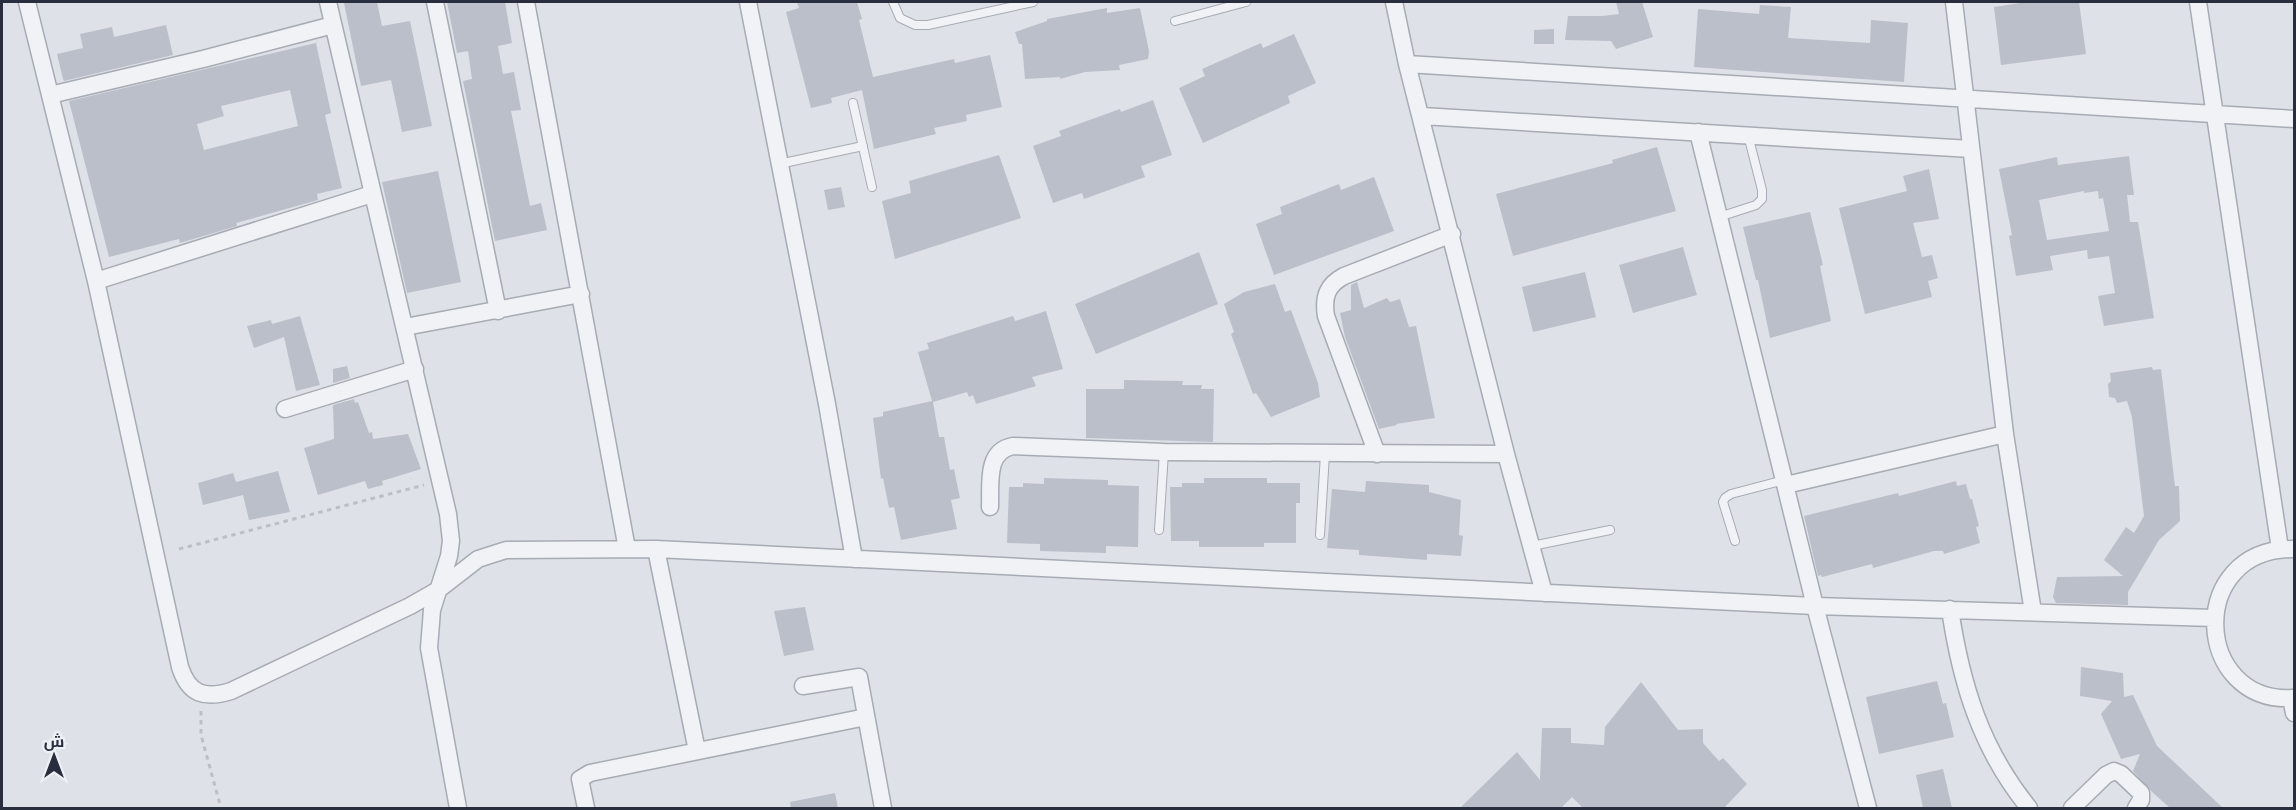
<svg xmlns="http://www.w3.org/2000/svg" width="2296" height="810" viewBox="0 0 2296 810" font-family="'Golos Text',Cairo,sans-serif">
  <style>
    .building { fill: #bbbfc9; fill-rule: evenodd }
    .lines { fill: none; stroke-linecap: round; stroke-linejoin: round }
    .service-casing { stroke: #a7abb4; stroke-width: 10 }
    .minor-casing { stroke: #a7abb4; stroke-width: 19 }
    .path { stroke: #bcbfc5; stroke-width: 3; stroke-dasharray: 4.5 4.5; stroke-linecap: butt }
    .service { stroke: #f0f2f5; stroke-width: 8 }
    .minor { stroke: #f0f2f5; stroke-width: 16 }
  </style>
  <rect width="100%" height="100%" fill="#dee1e7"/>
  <path class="building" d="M353,2H377L382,26L410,21L432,126L402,132L391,80L361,86L344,3Z
    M447,2H505L512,43L498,46L503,74L514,72L521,110L511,111L530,206L541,203L547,230L495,241L463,81L472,79L468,51L457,53Z
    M797,2H857L862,19L859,20L873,77L954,59L955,63L990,55L1002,107L966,115L967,121L934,128L936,134L874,149L862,90L831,98L832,103L811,108L786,12L799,8Z
    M1616,2H1642L1653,37L1616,49L1611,41L1565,40L1568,16H1603L1619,14Z
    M2027,2H2079L2086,54L2001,65L1994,7Z
    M1760,5L1791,7L1788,38L1870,43L1871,20L1908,23L1904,82L1694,67L1698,9L1759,14Z
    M1107,8V13L1140,8L1149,51L1148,59L1119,65L1120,70L1085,72L1060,79V77L1025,79L1022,44H1019L1015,32L1047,21V19Z
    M166,25L173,55L64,81L63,79L57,54L83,48L80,34L112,27L114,37Z
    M1554,29V44H1534V30Z
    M1294,34L1316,83L1288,96L1290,103L1203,143L1179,88L1205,76L1202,69L1261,43L1263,48Z
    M316,43L331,113L325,115L342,188L317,194L318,200L236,223L237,226L180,243L179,239L109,257L69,101ZM290,90L298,126L204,150L197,124L224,116L221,106Z
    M1153,100L1172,155L1141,166L1145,177L1084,199L1082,193L1053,203L1033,146L1061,136L1059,131L1120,109L1121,112Z
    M1657,147L1676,211L1513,256L1496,194L1613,163L1612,160Z
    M999,155L1021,218L895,259L882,201L911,193L909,181Z
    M2129,156L2134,195H2127L2130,222H2138L2154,318L2104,326L2098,296L2115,293L2109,256L2088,259L2087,250L2050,256L2053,270L2016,276L2009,236L2012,235L1999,169L2057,157L2058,165ZM2084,191V193L2098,191L2099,199L2103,198L2109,231L2047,240L2039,200Z
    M1929,169L1939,219L1913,223L1922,257L1932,255L1938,278L1928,281L1932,297L1865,314L1839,208L1907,191L1903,176Z
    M438,171L461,282L407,293L382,182Z
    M1374,177L1394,231L1274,275L1256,224L1282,214L1280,207L1339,184L1341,190Z
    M841,187L845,207L828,210L824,190Z
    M1810,212L1823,265L1820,266L1831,321L1770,338L1758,280H1756L1743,227Z
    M1683,247L1697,295L1633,313L1619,265Z
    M1199,252L1218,304L1096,354L1075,304Z
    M1585,272L1596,317L1533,332L1522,287Z
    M1357,282L1364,308L1387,298L1390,302L1400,299L1409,327L1416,326L1435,418L1396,424L1397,425L1379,429L1345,337L1340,313L1351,310V285Z
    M1275,284L1285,312L1291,310L1318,383L1320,397L1271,417L1256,393L1253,394L1231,334L1234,332L1224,304L1244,292Z
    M1046,311L1063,369L1032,377L1036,386L976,404L973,395L969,397L967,392L933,402L939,437H944L950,470L954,469L960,498L951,500L957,529L901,540L894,507L889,508L883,478L881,479L873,418L883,416V412L932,401L918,352L929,349L927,343L1013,316L1015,321Z
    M300,316L320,385L296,391L284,337L254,348L247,326L271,320L272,324Z
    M347,366L350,378L333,383V369Z
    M2152,367L2153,370L2161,369L2175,486H2179L2180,521L2159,540L2128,592V605L2056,603L2053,597L2057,577L2123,576L2104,560L2126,527L2134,533L2144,516L2132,417L2127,401L2117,403L2115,398L2109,397L2108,384L2111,381L2110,373Z
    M1124,380L1183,381L1182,385H1202L1201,389H1214L1213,442L1086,438V389H1124Z
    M354,399L355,403L358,402L369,433L372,432L373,439L408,434L421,469L382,481L383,485L368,489L365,481L318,495L304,448L334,439L333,405Z
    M278,471L290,512L249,520L243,495L203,505L198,483L233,473L236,482Z
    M1044,478L1108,480V485L1139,486L1138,547L1106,546V553L1040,551V544L1007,543L1009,487H1023V483L1044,484Z
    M1204,478H1267V483H1300V503H1296V543H1264V547H1199V541H1171L1170,487H1182V483H1204Z
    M1366,481L1429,485V492L1461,500L1459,535L1463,536L1461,556L1427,554V560L1359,555V550L1327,548L1332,489L1365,492Z
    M1956,481L1957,486L1966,484L1970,499H1972L1979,526L1976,527L1980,543L1944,554L1943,551H1934L1873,568L1872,564L1822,577L1821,575L1818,576L1804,516L1898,493L1899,496Z
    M805,607L814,650L784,656L774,611Z
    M2081,667L2123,673L2124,697L2133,695L2157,746L2223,808H2170L2151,791L2133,771L2140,754L2121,759L2101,714L2112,701L2080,696Z
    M1937,681L1943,704L1946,703L1954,737L1879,754L1866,697Z
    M1641,682L1678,730L1703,729V743L1719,761L1723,758L1747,784L1724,808H1583L1572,797L1561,808H1460L1517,752L1540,780L1542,728H1571V743L1604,745L1605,727Z
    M1943,769L1952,808H1923L1916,775Z
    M835,793L838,808H791L790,802Z"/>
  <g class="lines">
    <defs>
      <path id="service" d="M893,2L900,18L915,25H928L1033,2
        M1175,21L1246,2
        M853,103L872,187
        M779,164L863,146
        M1719,217L1756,205L1762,199V190L1748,135
        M1159,530L1164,452
        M1320,535L1325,454
        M1735,541L1723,502L1725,498L1731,494L1784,480
        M1532,546L1610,530"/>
      <path id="minor" d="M27,2L96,281L180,667C189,695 205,699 231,691L410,606L438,590L478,559L506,550L656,549L1815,606L2214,618
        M328,2L448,514L451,541L449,556L432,610L429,648L458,808
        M435,2L498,311
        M526,2L627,549
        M748,2L827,404L854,559
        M1394,2L1407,64L1506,454L1544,593
        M1954,2L2005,434L2033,612
        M2198,2L2280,549
        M1407,64L2294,119
        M50,95L203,59L333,25
        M1422,116L1971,149
        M1698,132L1815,606L1868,808
        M96,281L372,194
        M405,327L581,294
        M285,409L415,369
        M1377,454L1326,316C1323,297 1327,285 1344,276L1452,234
        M1786,485L2005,434
        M990,507C991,485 985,451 1013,446L1164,452L1506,454
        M656,549L697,751
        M2294,549C2185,548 2193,705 2294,698
        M1950,609C1961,684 1981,749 2029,808
        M803,686L859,677L883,808
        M2291,698L2294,713
        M586,808L580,779L590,773L866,717
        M2072,808L2106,775L2114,771L2121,774L2141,793V800L2136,808"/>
    </defs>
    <use href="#service" class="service-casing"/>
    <use href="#minor" class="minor-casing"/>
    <path class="path" d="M179,549L424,485
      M201,711V735L221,808"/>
    <use href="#service" class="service"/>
    <use href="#minor" class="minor"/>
  </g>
  <rect width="2296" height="810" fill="none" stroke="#282e3d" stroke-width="6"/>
  <g transform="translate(54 756)" stroke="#edf0f5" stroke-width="4.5" paint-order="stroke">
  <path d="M0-4.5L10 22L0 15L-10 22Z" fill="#282e3d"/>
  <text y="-9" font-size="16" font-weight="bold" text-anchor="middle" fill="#282e3d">ش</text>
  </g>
</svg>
